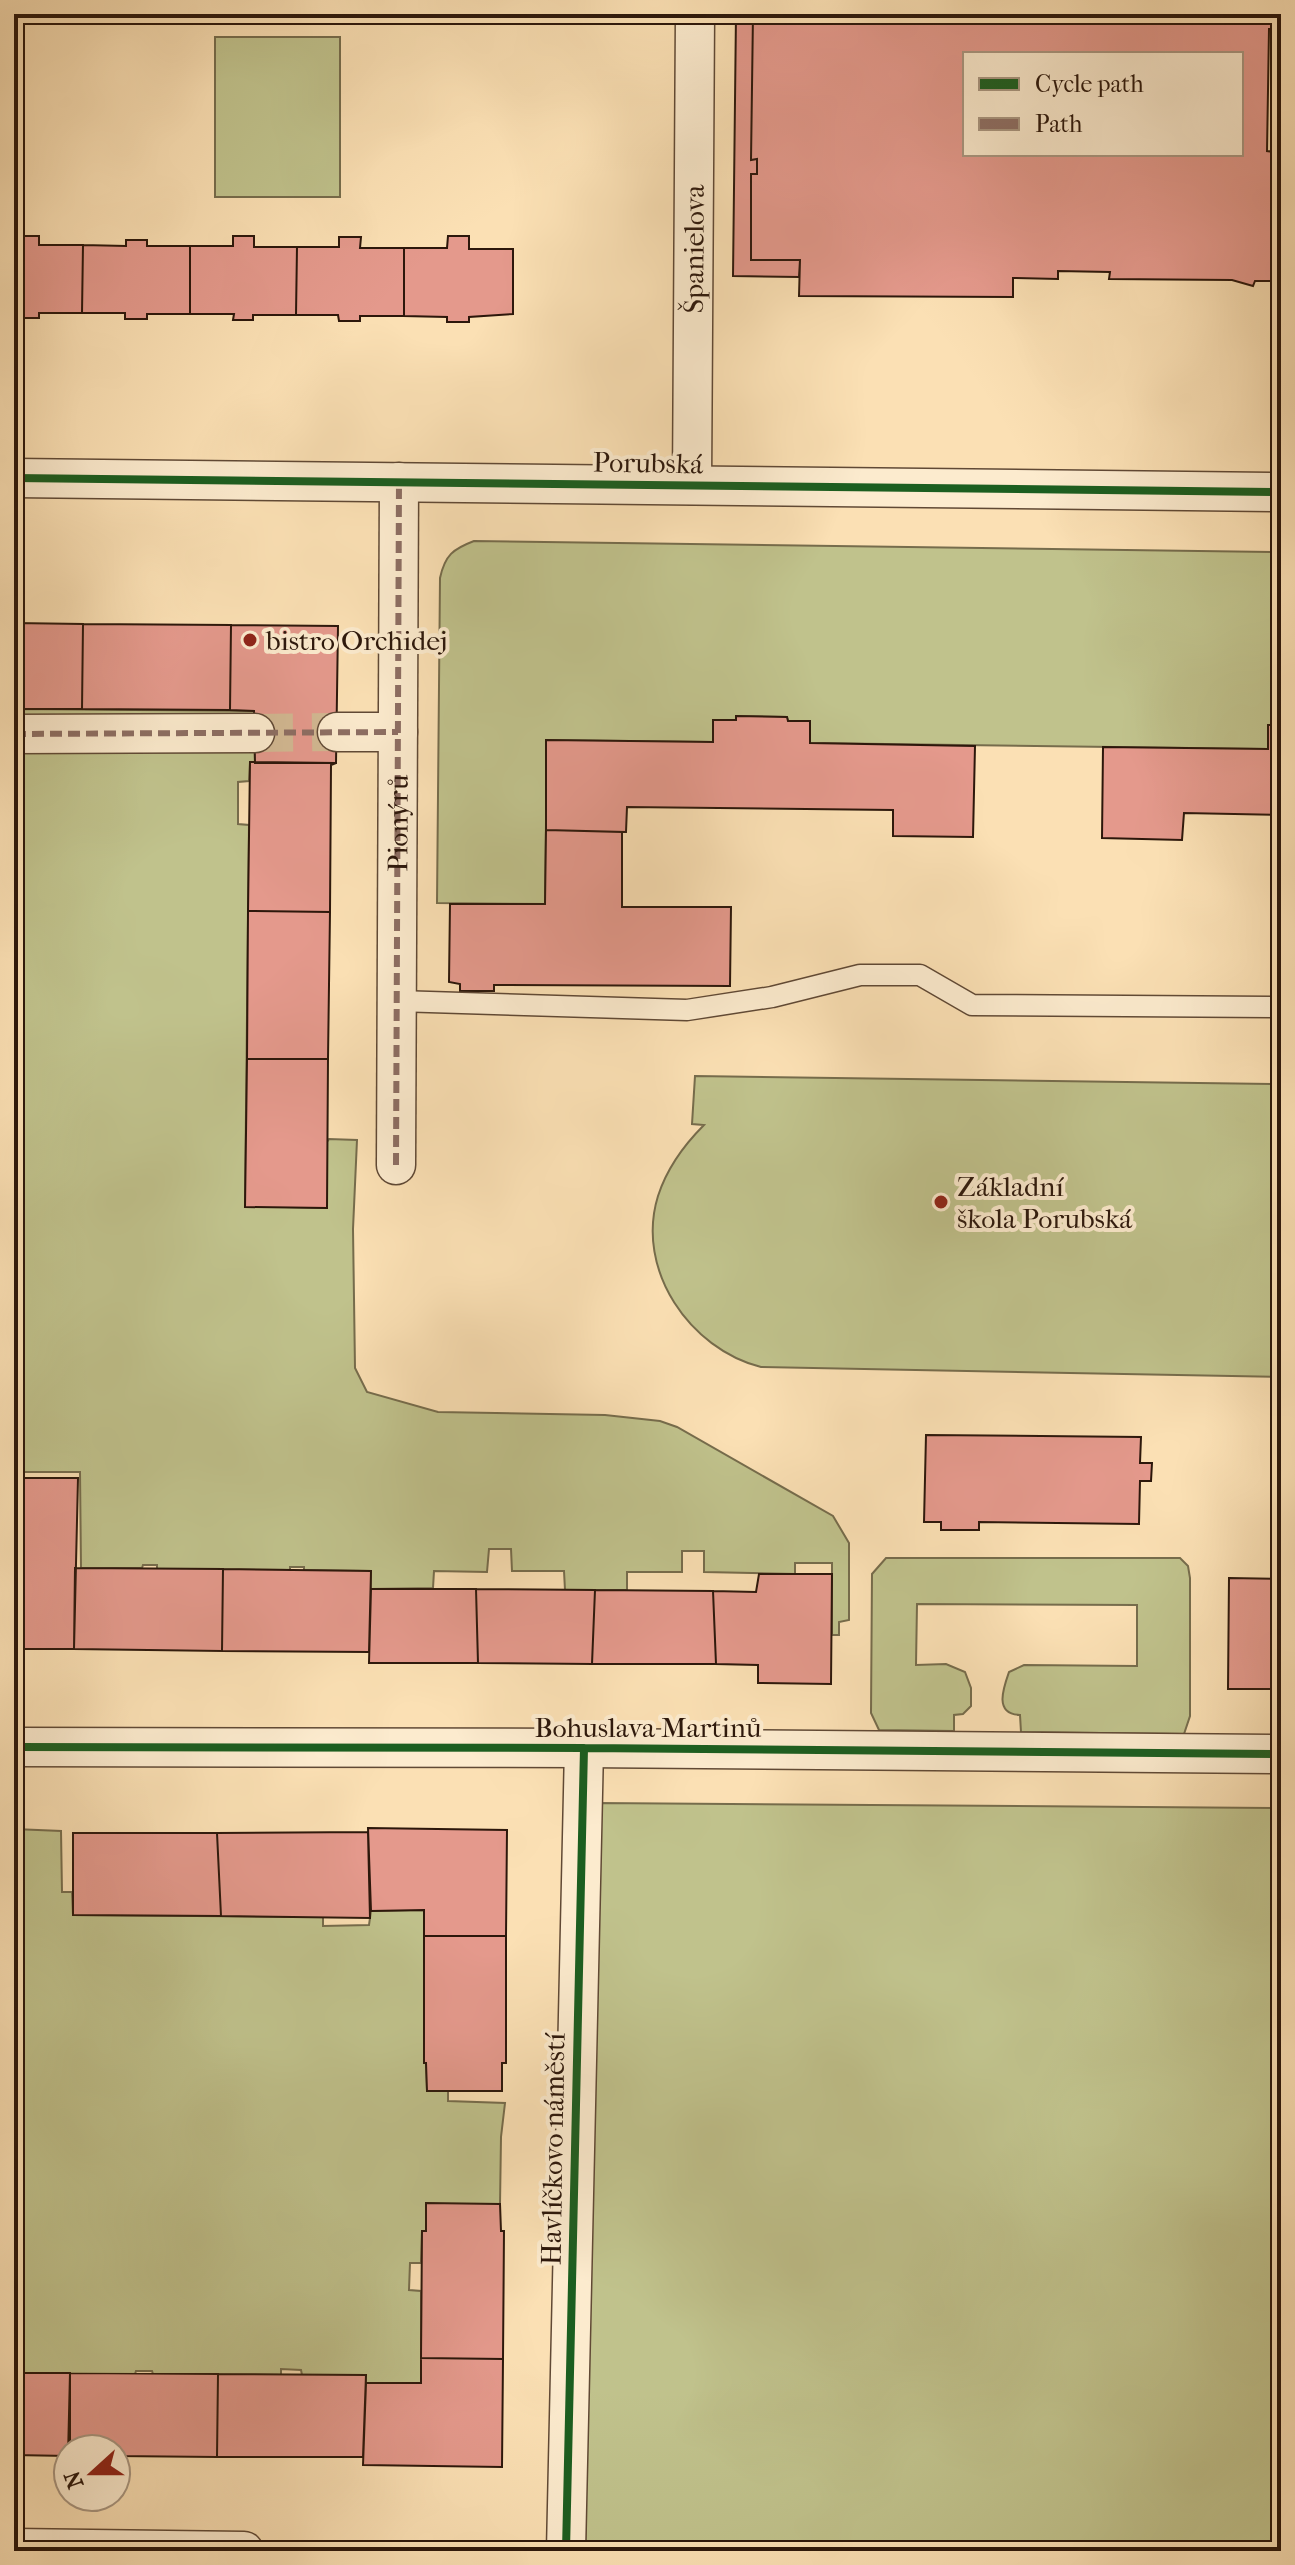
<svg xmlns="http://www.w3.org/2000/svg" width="1295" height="2565" viewBox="0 0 1295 2565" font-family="'IM FELL French Canon',serif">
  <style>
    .green { fill: #c0c28c; stroke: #766c4c; stroke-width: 2 }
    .building { fill: #e4998c; stroke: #2c170b; stroke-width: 2; fill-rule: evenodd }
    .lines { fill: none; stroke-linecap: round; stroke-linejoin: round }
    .street-tunnel { stroke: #d2b892; stroke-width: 38; stroke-dasharray: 38 19; stroke-linecap: butt }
    .lane-casing { stroke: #604935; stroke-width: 23 }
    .street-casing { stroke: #604935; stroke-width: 41 }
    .lane { stroke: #fcebce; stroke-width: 20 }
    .street { stroke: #fcebce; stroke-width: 38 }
    .quiet { stroke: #8d6e63; stroke-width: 6; stroke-dasharray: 12 6; stroke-linecap: butt }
    .cycleway-casing { stroke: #fcebce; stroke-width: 13 }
    .cycleway { stroke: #1b5e20; stroke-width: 8 }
    .poi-dot { fill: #8f2418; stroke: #fcebce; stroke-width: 3 }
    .labels { text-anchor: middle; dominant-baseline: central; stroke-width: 8; stroke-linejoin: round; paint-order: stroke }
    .street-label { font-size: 28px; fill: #2c170b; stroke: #fcebce }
    .poi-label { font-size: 28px; fill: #2c170b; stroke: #fcebce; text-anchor: start }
  </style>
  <rect width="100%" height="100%" fill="#fbe0b4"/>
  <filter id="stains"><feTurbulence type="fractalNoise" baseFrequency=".0025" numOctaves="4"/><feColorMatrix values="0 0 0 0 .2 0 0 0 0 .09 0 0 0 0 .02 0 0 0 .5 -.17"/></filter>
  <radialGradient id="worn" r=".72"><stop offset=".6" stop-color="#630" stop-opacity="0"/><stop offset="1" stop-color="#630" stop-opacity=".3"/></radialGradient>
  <path class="green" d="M215,37H340V197H215Z
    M474,541L1281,552V725L1268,749L810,743L809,721H788L787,717L737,716L736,720H714L713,742L547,740L545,904L437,903L440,578C445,555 453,549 474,541Z
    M14,709L254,711L255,763H250L249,781L238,782V824L249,825L245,1206L326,1208L327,1142L329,1139L357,1140L353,1229L355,1368L367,1392L438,1412L605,1415L660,1421L677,1427L833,1516L849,1543V1620L839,1622V1635H832V1563H795V1574L704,1572V1551H682V1572H627V1590H565L564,1571H512L511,1549H489L487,1572L434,1571L433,1588L371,1589V1571L304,1570V1567H290V1570L157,1569V1565H143L142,1568H81L80,1472H14Z
    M695,1076L1281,1084V1377L761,1367C690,1349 635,1270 658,1196C667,1168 683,1146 704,1125L692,1124Z
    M886,1558H1180L1188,1566L1190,1578V1716L1184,1734L1021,1732L1020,1715C994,1714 1003,1689 1009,1672L1024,1665L1137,1666V1605L917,1604L916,1665L946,1664L965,1672L971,1688V1706L963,1714L954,1715V1731L879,1730L871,1713L872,1574Z
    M597,1803L1281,1808V2551H585Z
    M14,1829L61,1831L62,1892H72L73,1915L323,1917V1926L369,1925L371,1911L424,1910V2062L426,2063L427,2090L448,2091V2101L505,2103L501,2137L500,2204H426V2231H422L421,2263H410L409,2290L421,2291V2383H366V2375H302L301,2370L281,2369V2375L153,2374L152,2371H136L135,2374L14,2373Z"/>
  <path class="building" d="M736,14H753L751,160L757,159V174H751V260H800L799,277L733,276Z
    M753,14H1276V29H1269L1267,151L1275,152L1274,239L1278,248V261L1274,262V281H1255L1253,286L1232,280L1109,279L1110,272L1058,271V279L1013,278V297L799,296L800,260H751V174H757V159L751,160ZM965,54H1241V154H965Z
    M18,236H39V245H83L82,313H39V318H17V312H14V245H18Z
    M233,236H254V247H297L296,315H253V320H233L234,314H190V246H233Z
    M448,236H469V249H513V314L469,317V322H447V317L404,316V248H447Z
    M339,237H361L360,248H404V316H360V321H339L338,315H296L297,247H339Z
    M126,240H147V246H190V314H147V319H125V313H82L83,245L126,246Z
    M14,623L83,624L82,709H14Z
    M83,624L231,625L230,710L82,709Z
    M231,625L338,626L336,763H255L254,711L230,710Z
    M736,716L787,717L788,721H810V743L975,746L973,837L893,836V810L627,807L626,832L546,830V740L713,742V720H736Z
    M1268,725H1281V815L1184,813L1182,840L1102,838L1103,747L1268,749Z
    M250,762L336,763L331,765L330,912L248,911Z
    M546,830L622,832V907H731L730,986L494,985V991H460V984L449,982L450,904H545Z
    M248,911L330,912L328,1059H247Z
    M247,1059H328L327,1208L245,1207Z
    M926,1435L1141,1437L1140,1463H1152L1151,1481H1140L1139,1524L979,1522V1530H941V1522H924Z
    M14,1478H78L74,1649H14Z
    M75,1568L223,1569L222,1651L74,1649Z
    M223,1569L371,1571L369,1652L222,1651Z
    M759,1574H832L831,1684L758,1683V1665L716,1664L713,1591L756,1592Z
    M1229,1578L1281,1579V1689H1228Z
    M371,1589H476L478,1663H369Z
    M476,1589L595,1590L592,1664L478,1663Z
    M595,1590L713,1591L716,1664H592Z
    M368,1828L507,1830L506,1936H424V1910L371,1911Z
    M368,1832L370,1918L221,1916L217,1833Z
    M73,1833H217L221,1916L73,1915Z
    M424,1936H506V2063H502V2091H427L426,2063H424Z
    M426,2203L500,2204L501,2231H504L503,2359L421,2358L422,2231H426Z
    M421,2358L503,2359L502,2467L363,2465L366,2383H421Z
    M14,2373H70L68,2456L14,2455Z
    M70,2373L218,2374L217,2457L116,2456V2449H70Z
    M218,2374L366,2375L363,2457H217Z"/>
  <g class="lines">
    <path class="street-tunnel" d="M255,733L337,732"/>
    <defs>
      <path id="lane" d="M397,1001L687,1010L772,997L860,975H920L972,1005L1281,1007"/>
      <g id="street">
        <path d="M14,478L1281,492"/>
        <path id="s1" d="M692,485L695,14"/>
        <path d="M337,732H398"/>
        <path d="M14,734L255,733"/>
        <path id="s2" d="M396,1165L399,482"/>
        <path d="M14,1747L584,1748L1281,1754"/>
        <path d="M14,2548L244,2551"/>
        <path d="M566,2551L584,1748"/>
      </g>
    </defs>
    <use href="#lane" class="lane-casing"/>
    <use href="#street" class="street-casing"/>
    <use href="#lane" class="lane"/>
    <use href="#street" class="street"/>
    <path class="quiet" d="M14,734L398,732
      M396,1165L399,482
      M14,2548L244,2551"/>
    <defs>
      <path id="cycleway" d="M14,478L1281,492
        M14,1747L584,1748L1281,1754
        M566,2551L584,1748"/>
    </defs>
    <use href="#cycleway" class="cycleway-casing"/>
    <use href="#cycleway" class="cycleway"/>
  </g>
  <g class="poi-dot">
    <circle cx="250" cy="640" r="8"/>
    <circle cx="941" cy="1202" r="8"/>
  </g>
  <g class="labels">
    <g class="street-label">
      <text stroke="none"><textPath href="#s1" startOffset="236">Španielova</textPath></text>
      <text transform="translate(648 463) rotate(1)">Porubská</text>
      <text stroke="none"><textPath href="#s2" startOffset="342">Pionýrů</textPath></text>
      <text x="648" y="1727">Bohuslava Martinů</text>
      <text transform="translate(553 2149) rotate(-89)">Havlíčkovo náměstí</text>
    </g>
    <g class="poi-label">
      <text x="266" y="640">bistro Orchidej</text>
      <text x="957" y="1186">Základní<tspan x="957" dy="32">škola Porubská</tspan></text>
    </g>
  </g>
  <rect width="1295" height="2565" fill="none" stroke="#fbe0b4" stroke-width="48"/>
  <rect x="16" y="16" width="1263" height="2533" fill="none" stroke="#2c170b" stroke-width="4"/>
  <rect x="24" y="24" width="1247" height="2517" fill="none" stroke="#2c170b" stroke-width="2"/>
  <rect x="963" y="52" width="280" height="104" fill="#fcebce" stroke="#a99680" stroke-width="2"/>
  <rect x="979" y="78" width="40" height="12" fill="#1b5e20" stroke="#a99680" stroke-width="2"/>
  <text x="1035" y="92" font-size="24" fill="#2c170b">Cycle path</text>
  <rect x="979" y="118" width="40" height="12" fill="#8d6e63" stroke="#a99680" stroke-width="2"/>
  <text x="1035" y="132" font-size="24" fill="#2c170b">Path</text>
  <g transform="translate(92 2473) rotate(249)"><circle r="38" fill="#fcebce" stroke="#a99680" stroke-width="2"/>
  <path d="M0-6L14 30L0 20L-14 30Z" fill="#8f2418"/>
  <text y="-12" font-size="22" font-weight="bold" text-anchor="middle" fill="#2c170b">N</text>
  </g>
  <rect width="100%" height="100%" filter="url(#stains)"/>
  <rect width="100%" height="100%" fill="url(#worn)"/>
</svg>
